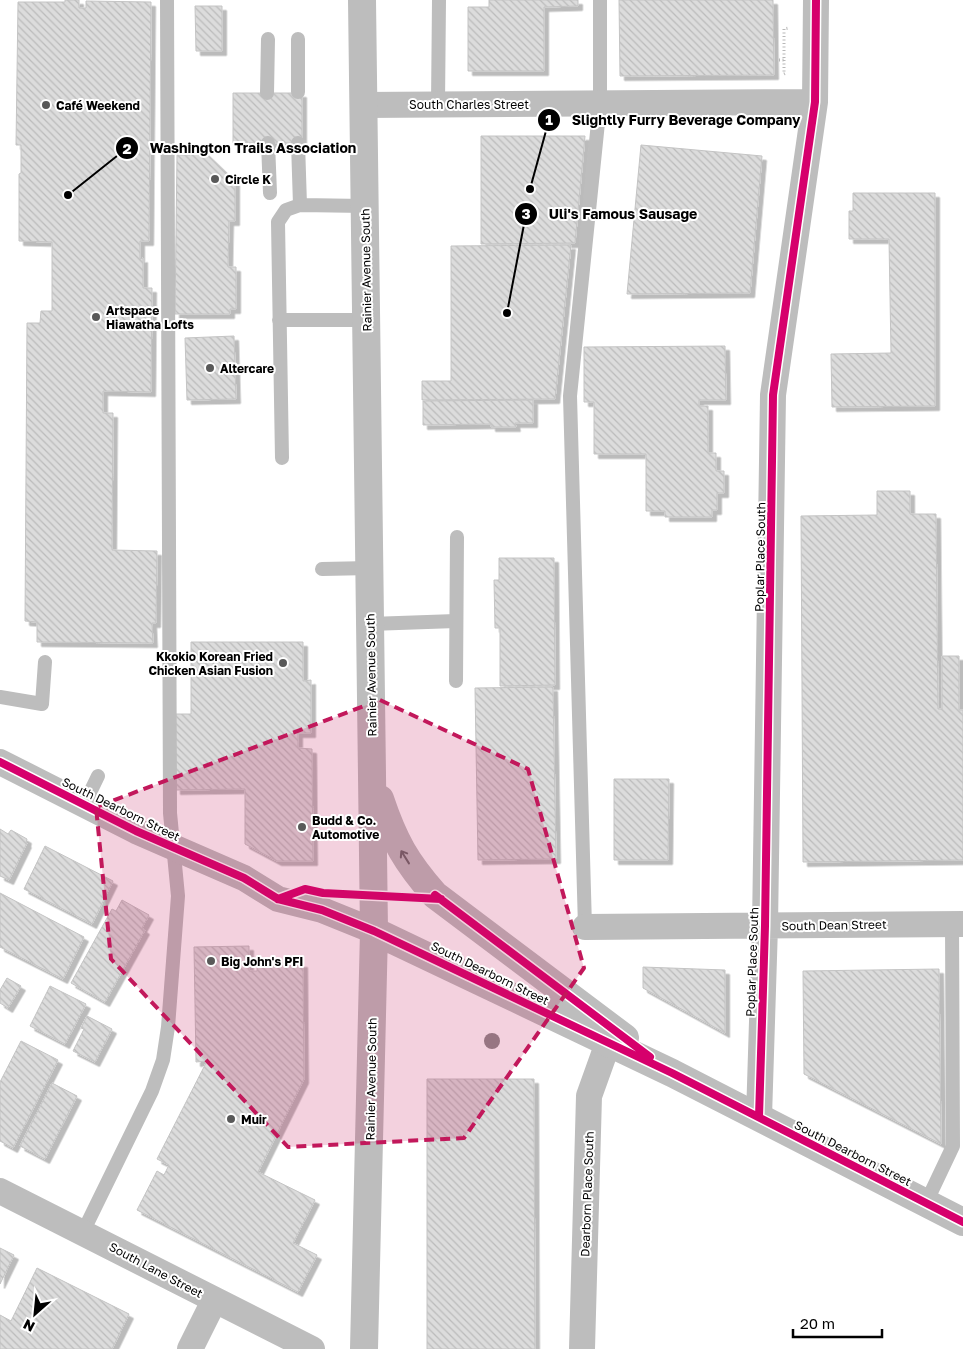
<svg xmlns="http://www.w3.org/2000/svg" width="963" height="1349" viewBox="0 0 963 1349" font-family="'Golos Text',sans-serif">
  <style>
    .building { fill: url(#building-back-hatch); stroke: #c4c4c4; filter: url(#shadow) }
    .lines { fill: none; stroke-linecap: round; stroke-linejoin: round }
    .path { stroke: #b8b8b8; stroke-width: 3; stroke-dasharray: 1 2.5; stroke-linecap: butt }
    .lane { stroke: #bdbdbd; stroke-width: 14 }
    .street { stroke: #bdbdbd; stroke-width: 26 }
    .primary { stroke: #bdbdbd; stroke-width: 28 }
    .cycleway-casing { stroke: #fff; stroke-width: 11 }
    .cycleway { stroke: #d6006c; stroke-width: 8 }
    .tree { fill: #8c8c8c }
    .oneway { stroke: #686868 }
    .marked { fill: #c2185b; fill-opacity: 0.2; stroke: #c2185b; stroke-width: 4; stroke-dasharray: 10 6; stroke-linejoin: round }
    .poi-dot { fill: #595959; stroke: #fff; stroke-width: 2 }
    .labels { text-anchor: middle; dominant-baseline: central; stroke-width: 4; stroke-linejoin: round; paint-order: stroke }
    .street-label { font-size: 12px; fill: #000; stroke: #fff }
    .poi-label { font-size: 12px; font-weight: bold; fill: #000; stroke: #fff; text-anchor: start }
    .leader { fill: none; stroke: #000; stroke-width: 2 }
    .callout-dot { fill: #000; stroke: #fff; stroke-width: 2 }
    .mark-label { font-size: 15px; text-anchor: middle; font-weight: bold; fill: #fff }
    .callout-label { font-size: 14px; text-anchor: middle; font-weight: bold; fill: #000; stroke: #fff; stroke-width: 4; stroke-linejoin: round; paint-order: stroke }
  </style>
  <defs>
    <pattern id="building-back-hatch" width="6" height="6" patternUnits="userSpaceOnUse" patternTransform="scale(1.25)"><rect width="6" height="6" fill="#dcdcdc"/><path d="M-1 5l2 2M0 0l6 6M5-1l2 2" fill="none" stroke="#bbb"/></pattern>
    <filter id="shadow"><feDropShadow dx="4.5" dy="4.5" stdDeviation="0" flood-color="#0004"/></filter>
  </defs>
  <rect width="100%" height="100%" fill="#fff"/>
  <path class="building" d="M65,0H79V8H86V1L151,2L149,241H140V259L143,258V288H152L151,392L103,391V413H113L112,550L157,551L156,623H152L153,643L37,642V622L25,621L27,323H40L41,311H52V242L19,241V174L21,173V145H16L18,2H65Z
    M489,0H578V6L544,7V71H468V7H489Z
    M619,0H773L774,75L620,76Z
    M195,6H222V51H196Z
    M233,93H302V143H233Z
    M481,136H585L575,243L481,244Z
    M641,145L762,156L750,293L627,294Z
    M190,150H203L235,181V221H229L228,267H236V309H230V314H175L177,155H190Z
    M853,193H935V406L832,407L831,354L891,353L889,239H849V211H853Z
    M571,245L555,399L422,400V381H451V246Z
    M234,336L236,399L187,400L185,338Z
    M725,346L726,400H699V406H708V453H716V471H724V493H717V510H712V517H665V511H646V454H594V402H584V347Z
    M533,400V423H515L516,427H491V424L423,425V401Z
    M877,491H910V514H936L938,709H942V656H959V710H963V860L803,862L801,516L877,515Z
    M499,558H554L555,685L500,686V628H495L494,580H499Z
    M191,642H303V681L311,680V733H298V748L312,749L313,861H277L245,844V789L176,790L175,714H191Z
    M553,687L556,859L478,860L475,688Z
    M614,779H669L668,860H614Z
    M0,829L8,834L11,830L27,839L26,843H27L9,880L0,876Z
    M45,846L113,881L92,924L24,889Z
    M0,893L84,937L63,979L0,947Z
    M122,900L149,915L142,928L145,930L105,1002L71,983L112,909L116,911Z
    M249,946V971H257V963H303L304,1079L258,1172L315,1200L293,1243L317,1255L298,1292L137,1210L157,1171L164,1175L169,1165L157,1159L207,1061L196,1062L194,947Z
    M643,967L725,970V1033L643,988Z
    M939,969L941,1144L804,1074L803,971Z
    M7,978L21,986L8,1008L0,1003V990Z
    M50,986L86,1004L65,1044L30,1026Z
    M87,1016L112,1029L95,1062L73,1051L84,1029L81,1028Z
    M21,1041L58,1060L13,1148L0,1141V1082Z
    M427,1079H534L535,1349H427Z
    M52,1083L77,1096L45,1159L20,1146Z
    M0,1248L14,1255L0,1284Z
    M37,1268L129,1314L112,1349H0V1315L11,1321Z"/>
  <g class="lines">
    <path class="path" d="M779,60H784V29L789,28
      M784,60V74L786,73"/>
    <path class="lane" d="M298,39V92
      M267,93L268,39
      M438,104L439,0
      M268,143L270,193
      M298,143L300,205
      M279,320H366
      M282,458L278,222L286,210L300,205L365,206
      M322,569L370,568
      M370,624L456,621
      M456,681L457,537
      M0,697L42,704L45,662
      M84,805L98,776
      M585,927L570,396L600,103V0
      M926,1203L953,1146L952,924
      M83,1232L152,1091L163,1060L168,1027L178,896L170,813L167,0"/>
    <path class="street" d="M363,105L815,102
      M0,762L136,831L244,878L278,899L322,910L374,931
      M585,927L963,924
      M759,1117L765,926L773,395L815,102L816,0
      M0,1191L312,1349
      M190,1349L214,1301
      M582,1349L589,1096L608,1043"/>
    <path class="primary" d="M362,0L374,931L364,1349
      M380,799C394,841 406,862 435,895L625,1038
      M374,931L672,1073L963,1222"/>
    <defs>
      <path id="cycleway" d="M0,762L136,831L244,878L278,899L322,910L374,931L672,1073L963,1222
        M435,895L650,1057
        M278,899L305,889L323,893L441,899
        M759,1117L765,926L773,395L815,102L816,0"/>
    </defs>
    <use href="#cycleway" class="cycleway-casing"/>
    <use href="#cycleway" class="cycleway"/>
  </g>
  <circle class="tree" cx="492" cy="1041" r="8"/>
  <defs><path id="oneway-shaft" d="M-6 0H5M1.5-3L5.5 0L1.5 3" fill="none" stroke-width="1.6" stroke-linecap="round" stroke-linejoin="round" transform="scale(1.25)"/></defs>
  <use class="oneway" href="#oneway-shaft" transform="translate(405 857) rotate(-122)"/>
  <path class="marked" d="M380,700L528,769L584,968L464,1138L288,1147L111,959L96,807Z"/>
  <g class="poi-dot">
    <circle cx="46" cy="105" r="5"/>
    <circle cx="215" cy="179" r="5"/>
    <circle cx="96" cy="317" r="5"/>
    <circle cx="210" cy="368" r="5"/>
    <circle cx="283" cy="663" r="5"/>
    <circle cx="302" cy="827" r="5"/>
    <circle cx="211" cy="961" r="5"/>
    <circle cx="231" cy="1119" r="5"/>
  </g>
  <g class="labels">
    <g class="street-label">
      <text x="469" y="104">South Charles Street</text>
      <text transform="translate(366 270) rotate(-91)">Rainier Avenue South</text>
      <text transform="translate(760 557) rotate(-89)">Poplar Place South</text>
      <text transform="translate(371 675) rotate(-91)">Rainier Avenue South</text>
      <text transform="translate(121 809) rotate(26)">South Dearborn Street</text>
      <text transform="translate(834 925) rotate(-1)">South Dean Street</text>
      <text transform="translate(752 962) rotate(-88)">Poplar Place South</text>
      <text transform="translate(490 973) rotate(26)">South Dearborn Street</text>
      <text transform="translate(371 1079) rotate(-89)">Rainier Avenue South</text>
      <text transform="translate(853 1153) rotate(27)">South Dearborn Street</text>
      <text transform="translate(587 1194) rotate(-88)">Dearborn Place South</text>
      <text transform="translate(156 1270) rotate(28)">South Lane Street</text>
    </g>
    <g class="poi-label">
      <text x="56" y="105">Café Weekend</text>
      <text x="225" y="179">Circle K</text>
      <text x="106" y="310">Artspace<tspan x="106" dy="14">Hiawatha Lofts</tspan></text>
      <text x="220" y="368">Altercare</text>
      <text x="273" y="656" text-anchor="end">Kkokio Korean Fried<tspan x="273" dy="14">Chicken Asian Fusion</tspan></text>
      <text x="312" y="820">Budd &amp; Co.<tspan x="312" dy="14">Automotive</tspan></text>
      <text x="221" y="961">Big John's PFI</text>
      <text x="241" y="1119">Muir</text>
    </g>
  </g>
  <path class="leader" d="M530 189L549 120M68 195L127 148M507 313L526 214"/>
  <g class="callout-dot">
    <circle cx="530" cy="189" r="5"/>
    <circle cx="68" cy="195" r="5"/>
    <circle cx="507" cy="313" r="5"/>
    <circle cx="549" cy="120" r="12"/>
    <circle cx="127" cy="148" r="12"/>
    <circle cx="526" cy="214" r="12"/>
  </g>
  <g class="mark-label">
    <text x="549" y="125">1</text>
    <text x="127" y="154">2</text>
    <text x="526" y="219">3</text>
  </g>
  <g class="callout-label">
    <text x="686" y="125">Slightly Furry Beverage Company</text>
    <text x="253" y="153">Washington Trails Association</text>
    <text x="623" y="219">Uli's Famous Sausage</text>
  </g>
  <g transform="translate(35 1314) rotate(207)" stroke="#ffffff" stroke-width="4" paint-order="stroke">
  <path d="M0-4L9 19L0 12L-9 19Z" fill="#000000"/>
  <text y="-8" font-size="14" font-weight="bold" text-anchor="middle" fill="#000000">N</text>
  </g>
  <path d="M793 1329v8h89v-8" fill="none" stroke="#000000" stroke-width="2.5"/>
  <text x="800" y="1329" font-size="15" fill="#000000" stroke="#ffffff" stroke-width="4" paint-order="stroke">20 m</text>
</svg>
